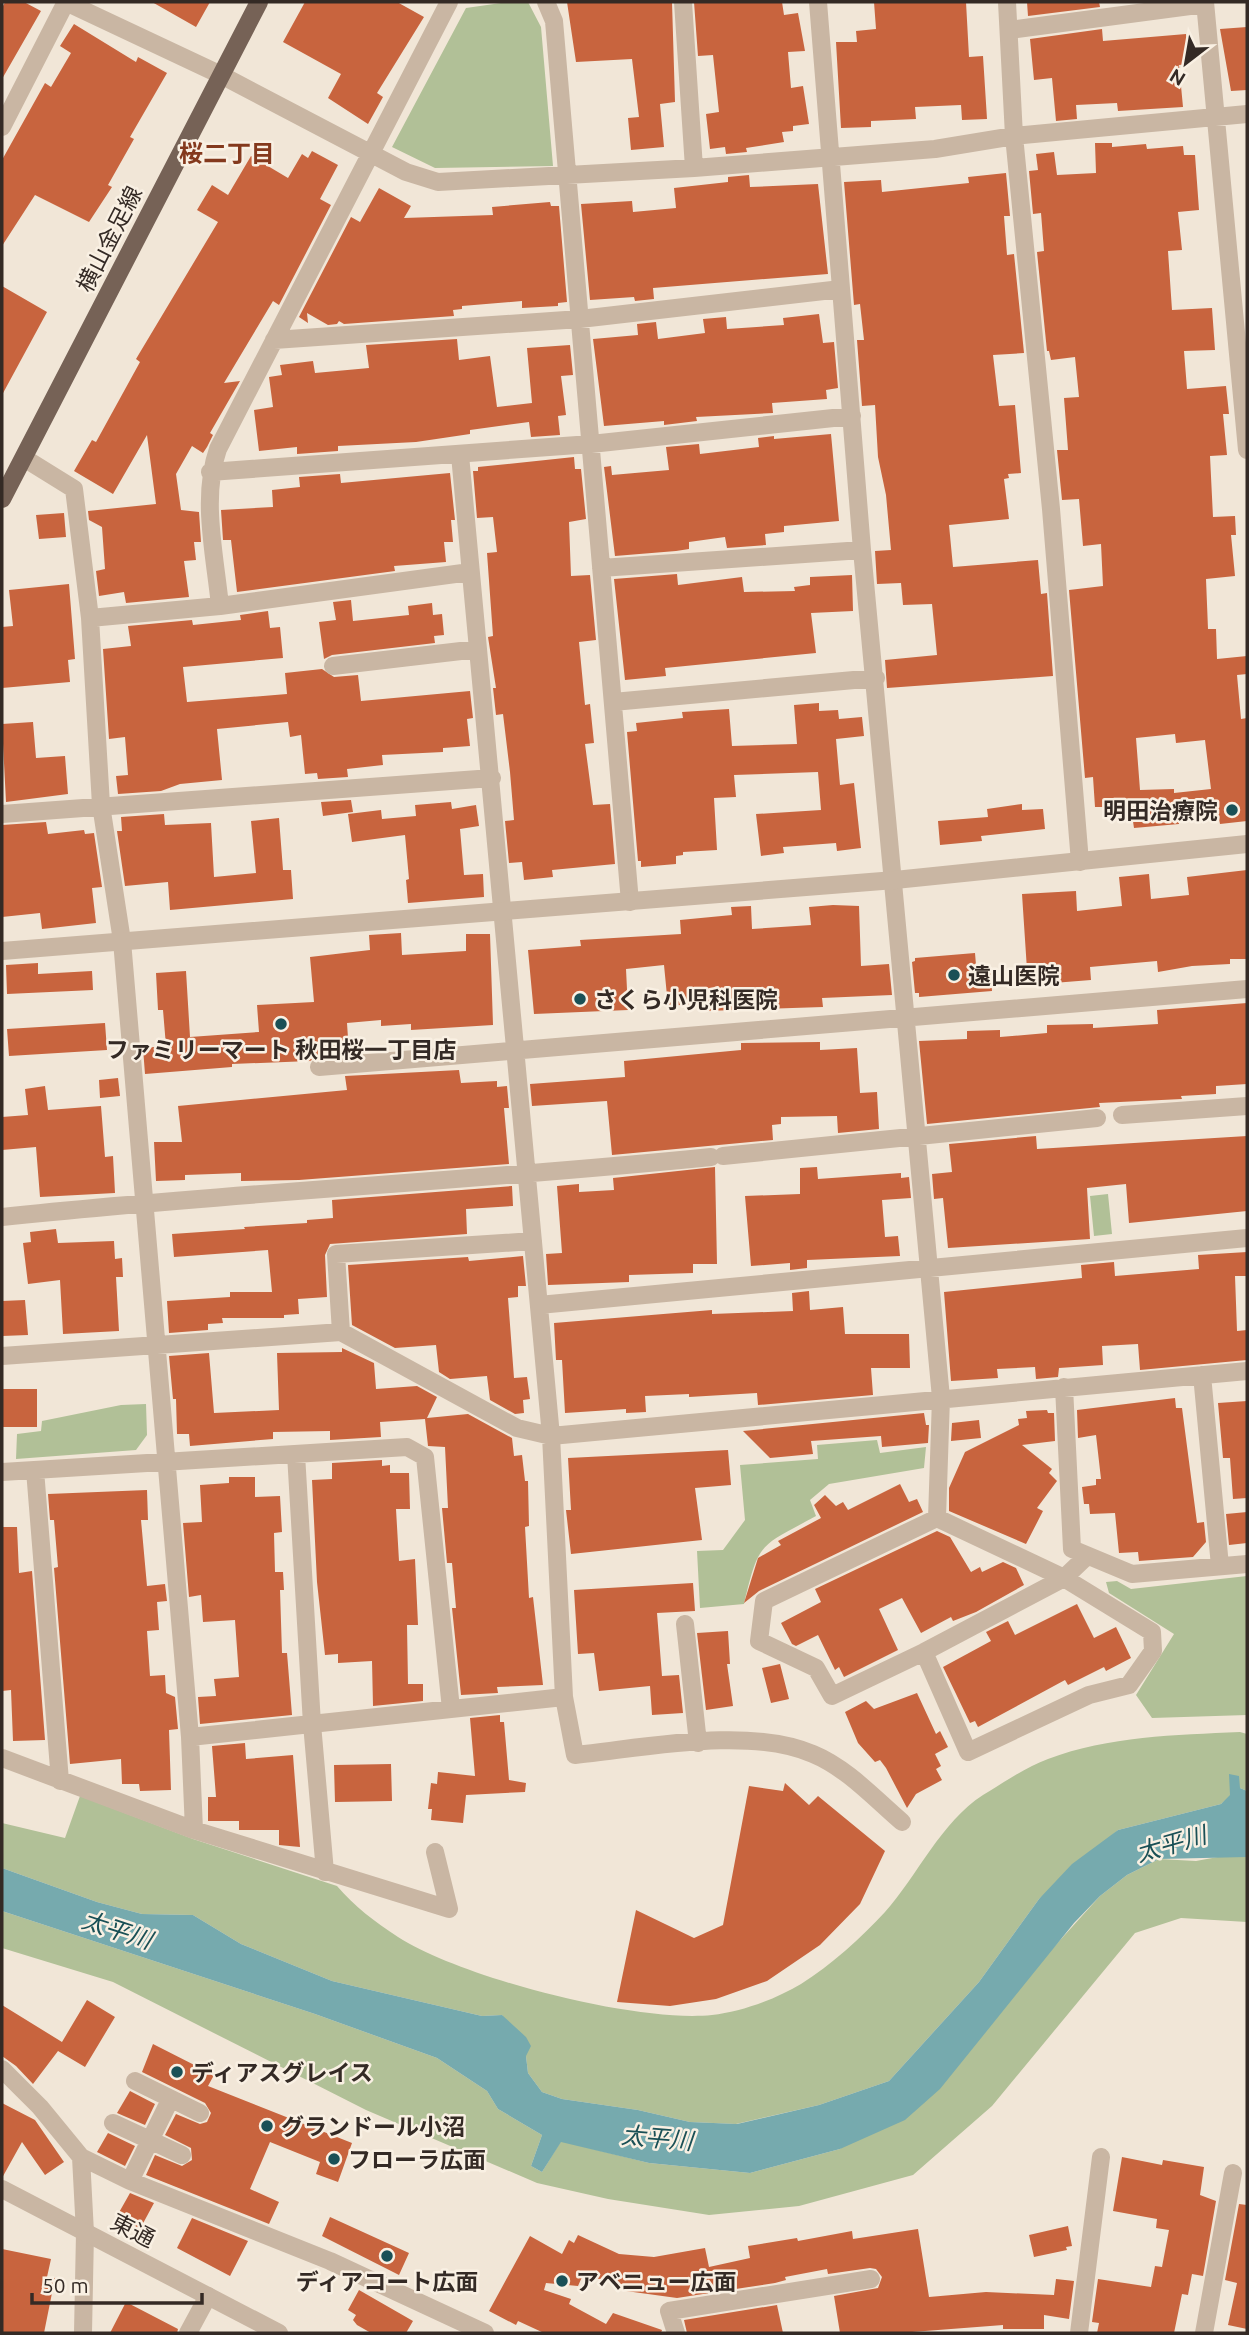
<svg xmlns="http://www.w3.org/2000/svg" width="1249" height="2335" viewBox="0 0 1249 2335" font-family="Ubuntu,'Noto Sans JP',sans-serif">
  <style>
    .green { fill: #b1c097 }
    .water { fill: #76aaae }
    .building { fill: #c8643e; fill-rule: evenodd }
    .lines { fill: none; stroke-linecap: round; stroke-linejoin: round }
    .minor { stroke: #c9b6a3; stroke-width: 18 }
    .tertiary { stroke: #c9b6a3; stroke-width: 18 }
    .primary { stroke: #766256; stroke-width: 18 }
    .poi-dot { fill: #1a5056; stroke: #f9f0e3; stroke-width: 2.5 }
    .labels { text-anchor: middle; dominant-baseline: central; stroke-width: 5; stroke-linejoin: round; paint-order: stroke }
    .street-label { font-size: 23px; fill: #342a25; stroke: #f9f0e3 }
    .poi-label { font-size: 23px; font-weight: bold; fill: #342a25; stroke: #f9f0e3; text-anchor: start }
    .neighbourhood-label { font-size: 24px; font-weight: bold; fill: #84391d; stroke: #f9f0e3 }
    .water-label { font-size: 24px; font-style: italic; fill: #1a5056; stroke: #f9f0e3 }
  </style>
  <rect width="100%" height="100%" fill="#f1e6d7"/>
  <path class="green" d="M508,2H528L541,27L553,166L435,168L392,147L466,8Z
    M1108,1194L1112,1234L1094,1236L1090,1196Z
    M146,1404L147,1435L136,1450L16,1459L17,1434L41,1431L42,1421L121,1405Z
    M877,1440L880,1453L926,1447L924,1468L829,1484L810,1500L816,1516C760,1547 759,1540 744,1604L700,1608L697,1551L723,1550L745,1520L740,1465L818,1459L817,1445Z
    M1247,1576V1715L1152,1718L1136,1695L1174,1634L1109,1593L1106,1582L1117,1581L1131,1589Z
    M1240,1732L1247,1734V1791L1240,1788L1221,1804L1118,1830L1039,1899L979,1982L889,2081L819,2105L736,2124L690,2122L638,2110L562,2099L542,2092L528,2073L526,2056L502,2015L482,2016L332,1981L241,1944L193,1915L142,1914L97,1902L2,1868V1823L65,1838L80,1796L193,1839L337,1886C354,1906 375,1922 398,1937C462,1978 636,2023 712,2015C741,2012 776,1999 801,1984C831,1965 861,1938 885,1912C918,1875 941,1822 983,1795C1003,1783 1026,1767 1048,1759C1109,1736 1175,1735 1240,1732Z
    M1223,1856L1247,1857V1922L1181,1918L1135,1933L992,2106L913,2175L799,2206L709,2215L608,2199L537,2183L366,2110L113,1982L2,1948V1911L315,2014L437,2058L487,2091L498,2109L542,2135L531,2166L542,2172L561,2141L649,2163L750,2173L840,2149L1044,1958L1100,1896L1127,1875L1159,1859L1196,1861Z"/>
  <path class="water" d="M1229,1774L1239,1776L1240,1788L1247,1791V1857L1159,1859L1127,1875L1100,1896L1074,1923L940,2089L905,2120L840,2149L750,2173L649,2163L561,2142L542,2172L531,2166L542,2135L498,2109L487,2091L437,2058L315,2014L2,1911V1868L97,1902L142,1914L193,1915L241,1944L332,1981L482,2016L502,2015L526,2037L531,2046L526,2056L528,2073L542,2092L562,2099L638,2110L690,2122L737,2124L819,2105L889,2081L979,1982L1039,1899L1072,1864L1118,1830L1221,1804L1230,1795Z"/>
  <path class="building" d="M5,2H24L41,11L2,79V8Z
    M152,2H210L196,27Z
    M305,2H397L424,17L377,93L383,97L368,124L328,98L341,74L283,42Z
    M567,2H672L675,102L660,104L664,147L631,150L628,118L639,117L632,59L576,62Z
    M694,2H782L784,15L798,13L805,51L788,52L791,88L803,86L809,124L793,126V131L782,132L784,142L746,148L747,152L726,154L725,147L710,149L706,114L719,112L713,55L698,56Z
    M874,2H966L969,57L983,56L987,119L962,120L961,105L915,107L916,119L871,121V127L841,128L836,42H857L856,31L876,29Z
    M1027,2H1099L1100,7L1028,16Z
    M74,24L136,62L138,57L167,73L130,137L134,139L108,185L112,187L89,222L35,195L2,246V160L45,83L51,87L71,53L60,46Z
    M1247,27V90L1231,91L1220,29Z
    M1102,29L1103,41L1186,34L1189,64L1179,65L1183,107L1118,111L1117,103L1076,105L1077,119L1056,121L1052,78L1034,80L1030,39Z
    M1095,143H1112V147L1146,144L1147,149L1183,146L1184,155H1195L1199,210L1178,212L1182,250L1168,251L1172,310L1212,308L1215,350L1184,351L1187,389L1226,386L1229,414H1223L1227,455L1210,456L1213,517L1235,516L1236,535H1231L1235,576L1206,579L1208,629H1216L1217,659L1247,656V674L1237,675L1241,719L1247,718V821L1220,824L1217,808L1178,812L1179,824L1134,828L1132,815L1104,818V807H1095L1093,777L1085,778L1069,590L1103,586L1101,544L1083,546L1079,499L1062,500L1057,450H1068L1064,398L1079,397L1075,357L1051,360L1049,351H1047L1037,252L1044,251L1041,213L1033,214L1029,171L1038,170L1036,154L1054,152L1057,175L1096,173ZM1175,734L1176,743L1205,740L1211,789L1174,793V789L1140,790L1136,738Z
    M312,151L338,165L320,199L331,205L279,305L273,301L224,383L240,381L210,433L213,435L207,447L203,453L192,446L176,474L181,510L199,512L201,542H194L196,560L184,561L189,597L126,603L124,592L99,596L96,571L105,569L102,527L89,520L88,511L156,504L147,435L113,494L74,471L92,440L96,442L140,362L136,359L218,222L197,210L212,185L228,195L251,156L288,178L302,154L308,158Z
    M1006,173L1010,216H1004L1007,255L1014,254L1024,353L993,355L999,406L1015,405L1021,473L1008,474L1009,478L1004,479L1009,519L949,525L953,567L1038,560L1041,594L1047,593L1053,676L887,688L885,660L937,655L932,604L903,605L901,583L877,584L875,551L891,550L886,495L878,457L875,405L862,406L857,340H864L860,304L854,305L844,182L881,180L882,192L969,183L968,177Z
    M749,175L750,187L818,184L828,274L653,288L654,299L635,301L634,297L590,300L581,204L632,201L633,212L676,208L674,188L728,182V177Z
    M379,188L411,206L404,218L493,215L492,207L550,202L551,206H559L567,302L558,303V306L522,308V301L462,306V309L453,310L454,316L344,324L339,321L337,324L328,325L307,313L308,323L299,317L351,217L360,222Z
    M2,286L47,312L2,395Z
    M819,314L823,343L834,342L838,388L826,390L827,399L772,403L773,413L696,417L697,421L664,425V421L604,426L593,339L638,335L637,324L656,322L658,339L705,333L703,319L726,317L727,329L784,325L783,318Z
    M457,339L459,360L490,356L497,407L532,403L527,348L570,345L573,375L561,376L566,415L558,416L560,435L531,437L529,422L470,430V434L416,442L338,446V451L297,454V447L259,451L254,410L273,407L269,377L282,375L280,365L313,361L315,373L369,368L366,345Z
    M831,434L839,521L784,526V532L765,534L766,545L727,548L725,537L689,542V549L676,551L615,556L604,467L611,466L612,475L669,470L666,447L699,444L700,454L759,447L758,438L774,436V439Z
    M574,457L575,469H581L586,519L569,522L571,576L590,575L596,640L579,642L585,705L590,704L594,743L585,744L593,805L610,804L615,864L552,870L553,877L524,880L522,862L509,863L505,821L514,820L510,772L503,714L496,715L493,688H496L488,637L493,636L487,553L497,552L493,517L477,518L473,471H478V467Z
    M450,473L455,520H451L453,542H444L446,562L394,566L395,571L237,592L231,540H223L221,510L273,507L272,490L300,487L299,477L340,474L341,483Z
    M64,513L66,537L39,539L36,515Z
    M677,574L678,585L742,577L744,592L795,591L794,587L810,585V577L852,575L853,611L811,613L816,653L665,668L666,676L625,680L614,579Z
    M69,584L75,659L68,660L70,682L2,688V627L13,626L9,590Z
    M351,600L353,621L409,615L408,606L432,603L433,615L442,614L444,635L434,636L435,643L332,655L324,659L319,622L336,620L333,602Z
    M268,611L270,628L280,627L283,658L183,667L187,702L287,694L285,673L322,669L334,677L358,675L361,701L470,691L473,718L467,719L470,746L443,748V752L382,755L383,765L347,769L348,777L318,779L317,773L305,774L301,735L290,737L288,722L217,729L222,780L180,784L161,791L118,794L116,776L128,775L125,737L109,739L103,649L131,646L128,626L192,620L193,625L241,620L240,615Z
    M819,703V711L838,710L839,719L862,717L864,736L836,739L840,785L854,783L861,848L837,851L836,843L783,847L784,853L761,856L756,814L821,810L818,772L734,775L736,797L714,798L717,850L683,852V855L676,856V864L641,867V861H638L627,732L637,731L636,723L683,718L682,712L729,709L732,746L797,744L794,705Z
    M33,722L36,758L65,756L68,794L6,802L2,724Z
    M351,800L353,812L323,816L321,802Z
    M451,802L452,809L476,805L479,826L460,829L464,875L483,874L484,897L408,903L406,880L409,879L405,835L352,842L348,814L381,810L382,819L416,816L415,805Z
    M1022,804V810L1043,809L1045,829L981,836L982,841L940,845L938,821L988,817L987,809Z
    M164,814L165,825L211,823L214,877L256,873L251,821L279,818L283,870H291L293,899L170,910L168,882L125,886L117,831H122L121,817Z
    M46,822L48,834L84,830L85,834L94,833L102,887L92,888L96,923L42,929L40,913L2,917V825Z
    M1247,870V959H1230V964L1192,966L1158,972L1157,961L1090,967L1091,980L1028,985L1022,894L1076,891L1077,911L1122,906L1119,877L1149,874L1151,899L1189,895L1187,877Z
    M833,905L859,906L861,966L889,964L892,995L822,998L823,1007L706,1011L705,1003L668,1006L664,965L626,969L628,1010L534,1014L528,950L581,946L580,940L681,934L680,920L732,915L731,907L751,906L752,929L811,925L809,907Z
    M401,933L402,955L466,951V934H490L493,1025L411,1030V1024L381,1026V1020L347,1023L349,1053L318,1056L310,1061L232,1064V1067L145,1074L143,1048L166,1046L163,1010H158L156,973L186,971L190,1037L259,1032L257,1005L314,1002L310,957L370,950L369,935Z
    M975,953L976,965L990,964L992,991L919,997V993H915L912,962L915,961V958Z
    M38,963V974L92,971L93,990L7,994L6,965Z
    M1247,1003V1084L1216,1086V1094L1181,1096L1182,1099L1099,1103L1100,1107L927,1124L919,1041L967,1039V1031L1000,1030V1037L1047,1033V1025L1093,1024V1028L1158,1024L1157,1010Z
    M105,1023L107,1050L9,1056L7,1029Z
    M820,1042V1050L857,1048L860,1093L877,1092L879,1129L838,1133L837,1116L781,1117V1124L772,1125L773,1140L612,1155L607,1101L532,1106L530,1084L625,1077L624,1061L741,1050V1043Z
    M459,1070L461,1083L497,1081V1087L507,1086L509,1108H504L509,1164L299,1180L241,1181V1173L185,1175V1180L156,1181L154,1142H182L178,1106L347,1090L345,1076Z
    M118,1078L120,1096L100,1098L99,1080Z
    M45,1086L48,1110L101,1106L105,1157L113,1156L115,1193L40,1197L36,1147L2,1150V1117L28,1115L25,1089Z
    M1036,1136L1037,1149L1247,1136V1211L1129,1223L1126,1184L1087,1188L1090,1239L948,1248L943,1198L934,1199L932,1174L952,1172L949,1144Z
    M715,1167L717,1264H693V1273L629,1275V1282L548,1285L546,1254L562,1253L557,1186L579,1184V1192L614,1190L613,1178Z
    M817,1167L818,1179L901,1173V1178L909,1177L911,1198L882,1200L885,1237L898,1236L900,1256L807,1260V1268L790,1270V1263L751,1266L745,1196L800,1194V1168Z
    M512,1186L513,1206L466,1209L467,1234L330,1244L325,1255L327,1297L298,1299L299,1314L284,1315V1318H222L223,1323L208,1324V1330L169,1333L167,1301L230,1297V1292H272L268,1250L174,1257L172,1234L245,1229L244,1227L307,1223V1220L333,1218L332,1200Z
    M56,1229L58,1243L114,1241L115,1259L122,1258L123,1277H116L119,1331L63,1334L60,1280L28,1284L23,1243L31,1242L30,1232Z
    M1247,1252V1276H1235L1237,1331L1247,1330V1360L1140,1370L1138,1344L1102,1346L1103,1365L1059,1368L1058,1377L1036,1379L1035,1367L997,1369L998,1378L951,1381L944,1292L1082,1278L1081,1265L1114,1262L1115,1276L1199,1269L1198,1255Z
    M523,1256L526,1286H518V1297L508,1298L514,1378L527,1377L530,1399L523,1400L524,1413L515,1414L490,1400L487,1376L450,1379L439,1372L436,1345L395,1348L352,1325L348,1265L468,1257L469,1261Z
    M809,1291L810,1310L843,1307L845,1334H909L910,1368H871L873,1395L758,1405L757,1393L689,1397V1394L645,1396L646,1412L626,1413V1409L565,1413L562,1360H556L554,1323L712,1310V1314L793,1311L792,1293Z
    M25,1300L28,1335L2,1336V1301Z
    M342,1348L374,1363L376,1389L417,1386L437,1397L427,1418L468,1414L512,1438L514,1456L522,1455L525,1481H528L529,1526L525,1527L529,1598L533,1597L543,1685L497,1687L498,1693L461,1695L452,1608H456L452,1563H447L442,1508H448L445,1447L428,1446L425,1419L380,1422L381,1437L330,1440V1431L273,1432V1439L190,1446L189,1434H177L176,1399H173L169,1356L209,1353L214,1413L279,1410L277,1353L342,1352Z
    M2,1389H37V1427H2Z
    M1175,1398L1176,1408H1182L1197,1523L1204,1522L1206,1542L1193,1557L1139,1561L1138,1552L1119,1553L1115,1513L1090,1514L1089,1504H1084L1082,1487L1096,1485V1479H1101L1096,1435L1078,1438L1077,1410Z
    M1247,1401V1498L1233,1499L1230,1458H1223L1218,1403Z
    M1047,1410L1048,1413H1054L1055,1441L1022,1445L1052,1469L1049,1473L1057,1481L1037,1508L1043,1511L1026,1544L949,1511V1488L965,1452L1019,1425L1018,1419L1027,1418L1026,1411Z
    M924,1413L926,1425H929L928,1443L882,1447L881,1436L811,1441L813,1454L770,1458L743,1431Z
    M979,1420L981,1438L951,1441L952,1423Z
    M728,1450L731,1485L695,1488L702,1540L571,1554L566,1510H571L568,1458Z
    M382,1460V1466L390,1465V1473H409L410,1509H396L399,1561L415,1559L418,1625H407L408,1684H423V1701L373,1706L372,1661L338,1663V1654L325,1655L317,1582L312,1480L332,1479V1463Z
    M229,1477H255V1497L280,1496L282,1532L274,1533L275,1572H283L284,1590H280L282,1653H287L292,1715L200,1724L198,1697L216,1696L214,1679L239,1677L235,1620L203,1622L201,1595L189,1597L183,1523L202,1522L200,1485L229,1483Z
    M900,1484L909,1502L917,1499L923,1512L759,1591L744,1603L758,1558L781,1545L778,1541L821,1518L814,1505L825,1495L836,1506L843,1502L848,1510Z
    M147,1490L148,1520H141L147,1586L165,1584L167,1601L157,1602L159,1630L147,1631L150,1676L165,1675L166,1693L175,1697L178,1729L169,1730L171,1790L140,1791L139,1784H122L121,1759L70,1764L54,1568L58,1567L54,1520H50L48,1494Z
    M1247,1512V1543L1229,1545L1226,1514Z
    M2,1527H17L19,1573L32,1571L45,1740L13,1741L11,1690L2,1691Z
    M937,1531L950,1537L971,1572L980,1567L982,1572L1003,1562L1016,1568L1024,1585L976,1612L953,1621L951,1617L921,1633L902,1598L879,1609L898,1650L844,1677L839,1667L835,1670L818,1635L796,1646L792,1644L781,1623L821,1602L815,1589Z
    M693,1583L695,1611L657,1613L662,1676L679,1675L683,1713L652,1715L650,1686L599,1691L594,1653L578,1654L574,1590Z
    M1077,1604L1094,1638L1116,1627L1131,1658L1106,1671L1104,1667L1068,1685L1065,1680L978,1727L975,1721L970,1723L943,1667L991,1641L986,1632L1008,1621L1015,1635Z
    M728,1631L730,1664H727L733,1706L706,1710L697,1633Z
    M780,1664L789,1699L771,1703L762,1668Z
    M917,1693L936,1734L940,1731L948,1747L935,1754L941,1766L936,1769L942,1780L916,1794L907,1808L886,1768L880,1760L875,1762L858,1743L845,1712L866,1701L874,1709Z
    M500,1715V1722H504L509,1780L526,1783L525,1792L466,1795L463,1823L431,1820L432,1809H428L431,1783L437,1784L438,1772L475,1776L470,1718Z
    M245,1743L246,1759L293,1755L300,1847L279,1845V1830H239V1821H208V1797H216L212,1746Z
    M391,1764L392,1801L335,1802L334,1765Z
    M785,1783L809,1805L818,1796L885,1851L860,1904L820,1945L767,1981L716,1999L670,2006L617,2002L636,1910L694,1938L723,1925L749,1786L783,1791Z
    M87,2000L115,2017L85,2067L58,2051L33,2084L16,2066L2,2056V2005L62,2042Z
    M153,2044L214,2075L208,2086L352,2143L338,2182L316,2174L320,2162L270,2142L250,2189L279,2202L269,2224L146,2175L155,2155L182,2166L192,2160L191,2148L165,2135L176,2114L200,2124L207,2122L211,2113L205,2103L142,2072Z
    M130,2091L155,2104L145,2125L117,2113Z
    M2,2103L35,2120L64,2162L45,2175L22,2142L2,2178Z
    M108,2133L135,2146L125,2166L97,2152Z
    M1122,2157L1162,2165L1163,2160L1204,2167L1200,2195L1216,2201L1203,2276L1192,2274L1188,2295L1182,2294L1174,2333H1097L1099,2323L1092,2322L1098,2279L1151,2287L1155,2266L1162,2267L1169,2230L1156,2228L1157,2219L1113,2211Z
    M130,2193L154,2203L140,2229L117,2216Z
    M1239,2204L1247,2205V2329L1228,2325L1237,2283L1225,2280Z
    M330,2217L409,2253L399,2275L322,2236Z
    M192,2218L248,2241L230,2276L177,2248Z
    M1068,2226L1072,2246L1066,2247L1067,2250L1034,2257L1029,2235Z
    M918,2229L929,2297L986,2292L1054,2295L1056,2279L1074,2281L1069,2319L1044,2315V2329H1003V2325L899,2333H840L834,2296L878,2288L882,2277L876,2269L870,2268L828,2274L827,2269L785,2277L786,2280L775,2283L677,2298L626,2291L630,2285L618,2284V2281L582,2277L578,2286L546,2283L544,2290L571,2299L569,2304L606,2324L613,2313L662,2330L661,2333H544L518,2321L516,2325L489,2311L530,2236L562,2254L569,2240L574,2243L578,2235L619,2254L654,2257L705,2248L709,2267L750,2258L748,2246L797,2238L798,2241L852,2231L853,2239Z
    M2,2249L51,2259L47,2277L55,2278L44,2333H2Z
    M359,2290L413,2321L406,2333H371L357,2325L353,2320L356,2315L348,2310Z
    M126,2302L178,2329L177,2333H110Z
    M777,2305L783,2333H687L684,2320Z"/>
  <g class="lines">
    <path class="minor" d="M66,2L221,75L406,172L438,182L694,168L935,149L1014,136L1247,114
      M546,2L554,21L630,902
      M683,2L694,168
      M818,2L862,550L941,1398L937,1518L1064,1578L1152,1632L1153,1651L1129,1685L1089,1695L968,1752L924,1652L832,1696L816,1668L759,1641L764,1601L937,1518
      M1007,2L1014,136L1051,509L1080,862
      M1205,2L1247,450
      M1009,30L1205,4
      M2,127L66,2
      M274,340L580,319L841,289
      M460,455L551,1436L564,1697L575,1755C644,1748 749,1726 813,1754C847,1768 875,1799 902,1822
      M24,458L74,489L90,618L101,805L122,941L190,1737L194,1830
      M210,472L591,444L852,416
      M601,568L862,550
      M220,606L470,572
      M90,618L220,606C215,555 201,498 218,449L449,2
      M333,666L478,649
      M613,702L876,678
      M2,814L492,778
      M319,1067L1247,989
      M1122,1115L1247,1106
      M723,1156L1097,1118
      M2,1217C238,1192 475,1181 711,1157
      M539,1305L1247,1238
      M341,1332L336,1254L533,1241
      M2,1356L341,1332L517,1428L551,1436L1247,1371
      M1202,1375L1220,1566
      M1064,1387L1072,1549L1132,1574L1247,1564
      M296,1454L312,1724L325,1872
      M35,1470L60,1781
      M2,1472L407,1447L425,1457L451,1709
      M685,1624L698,1743
      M924,1652L1064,1578L1087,1556
      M190,1737L564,1697
      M2,1758L194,1830L449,1909L435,1852
      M2,2069L40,2107L81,2157L130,2181L330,2261L485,2333
      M135,2081L200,2113
      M113,2123L182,2155
      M81,2157L85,2233L83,2333
      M130,2181L170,2100
      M188,2333L208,2296
      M676,2333L669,2311L871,2279
      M1079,2333L1101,2157
      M1204,2333L1233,2173"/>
    <path class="tertiary" d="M2,951L895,880L1247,844
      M2,2189L279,2333"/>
    <path class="primary" d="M2,499L259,2"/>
  </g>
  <g class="poi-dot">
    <circle cx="1232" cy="810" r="7"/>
    <circle cx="954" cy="975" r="7"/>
    <circle cx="580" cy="999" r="7"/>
    <circle cx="281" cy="1024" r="7"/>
    <circle cx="177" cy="2072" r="7"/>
    <circle cx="267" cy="2126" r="7"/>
    <circle cx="334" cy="2159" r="7"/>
    <circle cx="387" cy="2256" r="7"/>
    <circle cx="562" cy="2281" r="7"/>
  </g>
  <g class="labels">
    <g class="street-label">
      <text transform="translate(109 239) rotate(-63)">横山金足線</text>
      <text transform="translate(133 2230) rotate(27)">東通</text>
    </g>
    <g class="poi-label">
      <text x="1218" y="810" text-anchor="end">明田治療院</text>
      <text x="968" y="975">遠山医院</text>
      <text x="594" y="999">さくら小児科医院</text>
      <text x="281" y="1049" text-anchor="middle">ファミリーマート 秋田桜一丁目店</text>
      <text x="191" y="2072">ディアスグレイス</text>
      <text x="281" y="2126">グランドール小沼</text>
      <text x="348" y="2159">フローラ広面</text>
      <text x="387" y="2281" text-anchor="middle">ディアコート広面</text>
      <text x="576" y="2281">アベニュー広面</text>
    </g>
    <g class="neighbourhood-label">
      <text x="227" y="153">桜二丁目</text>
    </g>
    <g class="water-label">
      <text transform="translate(1171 1844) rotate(-16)">太平川</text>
      <text transform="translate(117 1930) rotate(18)">太平川</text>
      <text transform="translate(657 2138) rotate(5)">太平川</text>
    </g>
  </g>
  <rect width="1249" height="2335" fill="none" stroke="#342a25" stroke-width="7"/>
  <g transform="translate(1186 63) rotate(211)" stroke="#f9f0e3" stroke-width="5" paint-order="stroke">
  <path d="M0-5L12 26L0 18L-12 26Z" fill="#342a25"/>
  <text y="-10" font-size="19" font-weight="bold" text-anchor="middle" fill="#342a25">N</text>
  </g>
  <path d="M32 2293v10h170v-10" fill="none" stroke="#342a25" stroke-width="3.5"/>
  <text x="42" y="2293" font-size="21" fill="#342a25" stroke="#f9f0e3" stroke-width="5" paint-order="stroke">50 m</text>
</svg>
